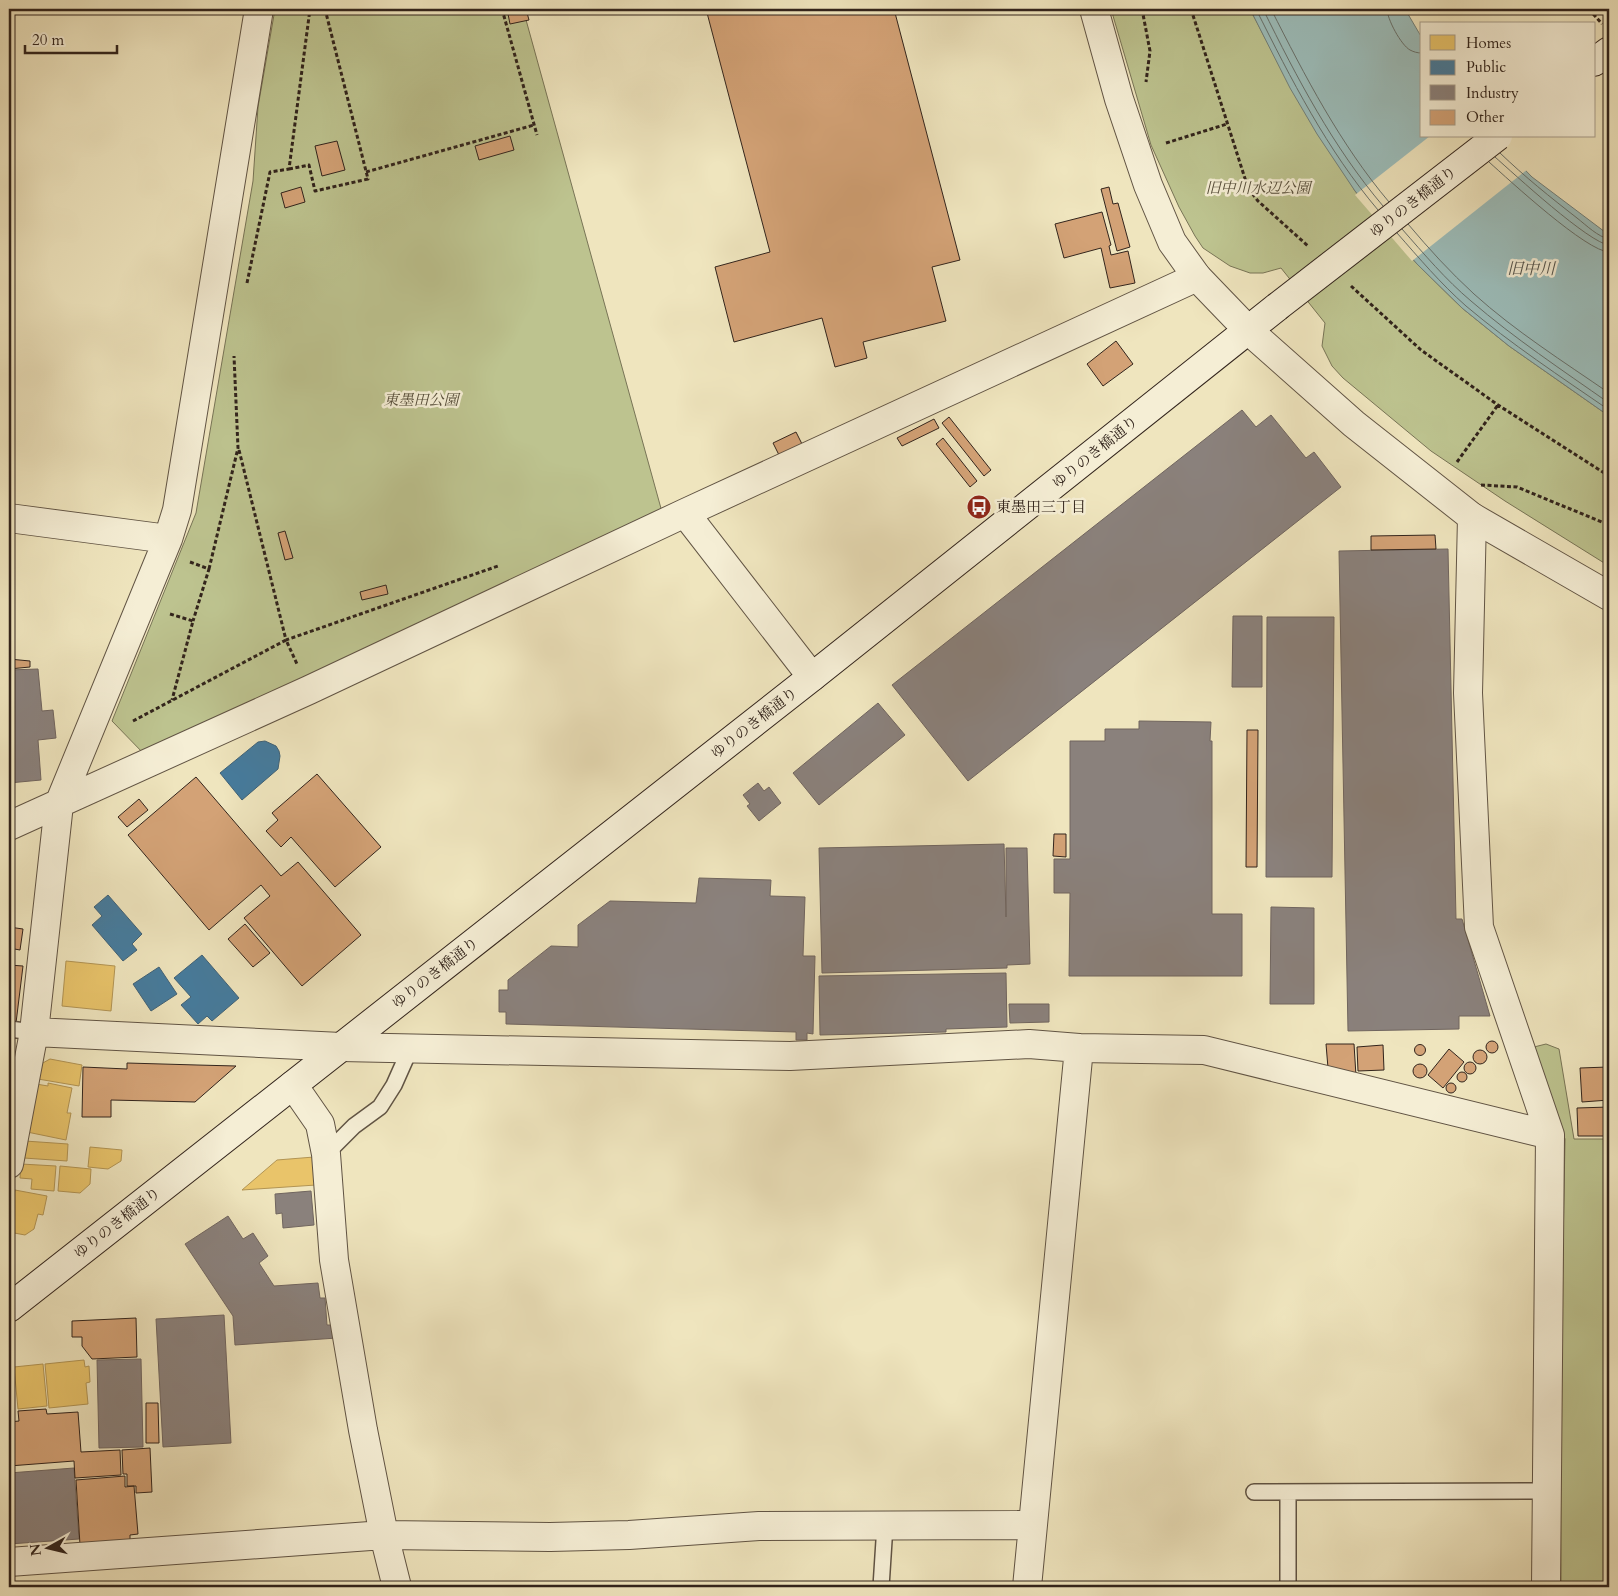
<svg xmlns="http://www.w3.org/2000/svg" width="1618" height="1596" viewBox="0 0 1618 1596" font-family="Cardo,'Noto Serif JP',serif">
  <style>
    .green { fill: #bdc38f; stroke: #787456 }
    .water { fill: #9cbdba; stroke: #72807b }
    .pier { fill: #efe5be }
    .homes { fill: #e9c46a; stroke: #b29453 }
    .public { fill: #457b9d; stroke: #3f6176 }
    .industry { fill: #8a817c; stroke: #70655f }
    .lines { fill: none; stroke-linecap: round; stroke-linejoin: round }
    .shore { stroke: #67706b; stroke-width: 1 }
    .building { fill: #d3a276; stroke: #32241c }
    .service-casing { stroke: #615444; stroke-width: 18 }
    .minor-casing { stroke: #615444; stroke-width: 30 }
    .tertiary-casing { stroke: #615444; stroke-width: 30 }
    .secondary-casing { stroke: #32241c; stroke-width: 30 }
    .path { stroke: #32241c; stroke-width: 3; stroke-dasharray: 4 2.5; stroke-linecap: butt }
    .service { stroke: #f5eed5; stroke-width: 15 }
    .minor { stroke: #f5eed5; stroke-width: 28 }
    .tertiary { stroke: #f5eed5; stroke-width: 28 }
    .secondary { stroke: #f5eed5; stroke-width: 28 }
    .secondary-bridge-casing { stroke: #32241c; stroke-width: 30; stroke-linecap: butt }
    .secondary-bridge { stroke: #f5eed5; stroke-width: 28 }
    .labels { text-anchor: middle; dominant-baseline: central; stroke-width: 5; stroke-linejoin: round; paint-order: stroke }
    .park-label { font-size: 15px; font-style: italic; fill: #554c39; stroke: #f5eed5 }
    .street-label { font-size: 15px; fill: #32241c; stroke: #f5eed5 }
    .poi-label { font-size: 15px; fill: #32241c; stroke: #f5eed5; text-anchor: start }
    .water-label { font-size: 16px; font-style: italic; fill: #52524b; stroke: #f5eed5 }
  </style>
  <rect width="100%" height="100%" fill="#efe5be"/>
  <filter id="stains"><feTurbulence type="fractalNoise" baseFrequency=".004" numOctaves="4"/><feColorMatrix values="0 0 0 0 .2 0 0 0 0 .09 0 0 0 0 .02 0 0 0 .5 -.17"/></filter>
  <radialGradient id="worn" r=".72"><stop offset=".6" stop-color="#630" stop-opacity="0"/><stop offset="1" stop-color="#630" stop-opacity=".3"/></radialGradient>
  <path class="green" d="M275,9H523L662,512L145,755L112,721L196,513L253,181L258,107Z
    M1111,9H1250L1265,38L1355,191L1417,264L1462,308L1509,346L1609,416V566L1505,501L1431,451L1343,378L1332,366L1322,346L1325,323L1281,268L1263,273H1250L1230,266L1203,248L1195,236L1179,207L1151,145Z
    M1546,1044L1559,1049L1574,1139H1609V1587H1561L1560,1407L1565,1139L1534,1047Z"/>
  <path class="water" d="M1250,9H1405L1422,38V136H1492L1532,177L1609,235V416L1509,346L1462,308L1417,264L1355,191L1317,134L1290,88Z"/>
  <path class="pier" d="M1430,136H1495L1528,169L1412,261L1355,195Z"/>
  <path class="homes" d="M66,961L115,966L111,1011L62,1006Z
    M50,1059L82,1065L79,1086L38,1079L41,1064Z
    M48,1083L72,1088L67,1113H71L66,1140L27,1132L36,1084L48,1086Z
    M25,1141L68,1144L67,1161L24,1158Z
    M90,1147L122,1150L121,1161L108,1169L88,1167Z
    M314,1157L316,1185L242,1190L277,1160Z
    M21,1164L56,1166L54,1191L31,1189L32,1179L20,1178Z
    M60,1166L91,1169L90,1184L80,1193L58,1191Z
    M15,1190L47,1196L43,1215L38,1214L34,1229L25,1235L9,1232V1222Z
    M84,1360L85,1367L89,1366L90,1382L86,1383L88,1404L49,1408L45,1364Z
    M43,1364L47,1406L18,1409L14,1367Z
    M9,1386H14V1407H9Z"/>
  <path class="public" d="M265,741L276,746L279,751L280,756L278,769L242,800L220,773L258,742Z
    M108,895L142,934L132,944L137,950L123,961L92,925L102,916L94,907Z
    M202,955L239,998L212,1021L207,1016L198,1024L181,1005L191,997L174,978Z
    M159,967L177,994L151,1011L133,984Z"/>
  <path class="industry" d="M1242,410L1256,427L1271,415L1306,458L1314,452L1341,487L968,781L892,685Z
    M1448,549L1456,919H1462L1490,1016H1459V1029L1348,1031L1339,551Z
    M1233,616H1262V687H1232Z
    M1267,617H1334L1332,877H1266Z
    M38,669L42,711L53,710L56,738L38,740L41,780L9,783V670Z
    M878,703L905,735L819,805L793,773Z
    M1139,721L1211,722L1210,741H1212V914H1242V976H1069L1070,893H1054V859H1070V741H1105V729H1139Z
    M758,783L764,791L769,787L781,803L759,821L747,806L750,804L743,795Z
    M1004,844L1006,917V848H1027L1030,964L1007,965V968L822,973L819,848Z
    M699,878L771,880L770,896L805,897L803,956H815L813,1034L807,1033V1040H796V1032L506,1024V1012H499V990H508V980L551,946L578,947V925L610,901L696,903Z
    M1271,907L1314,908V1004H1270Z
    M1006,973L1007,1027L946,1029V1032L820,1035L819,976Z
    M1009,1004H1049V1022L1010,1023Z
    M311,1191L314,1225L283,1228L282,1213L276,1214L275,1194Z
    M228,1216L243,1239L253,1233L268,1256L259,1263L274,1286L318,1283L320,1298H325L327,1325H334L337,1338L235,1345L233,1316L185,1244Z
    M224,1315L231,1443L163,1447L156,1319Z
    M141,1359L143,1447L99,1448L97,1360Z
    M74,1468L79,1539L9,1544V1473Z"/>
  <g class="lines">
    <path class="shore" d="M1256,9C1291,79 1327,150 1378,210
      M1263,9C1297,78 1333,147 1383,206
      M1271,9C1305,76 1340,144 1389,202
      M1387,9C1387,19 1401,45 1410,50C1414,52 1417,53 1422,53
      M1500,153C1525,177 1550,197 1577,218C1586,225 1598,237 1609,239
      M1495,157C1513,173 1590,244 1609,245
      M1489,162C1509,180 1587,252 1609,252
      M1408,224C1429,249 1450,272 1474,294C1515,331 1564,362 1609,393
      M1402,229C1424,254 1446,280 1471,301C1514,338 1562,370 1609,403
      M1397,233C1419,258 1441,284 1466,306C1511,344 1561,377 1609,410"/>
  </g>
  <path class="building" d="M507,9H526L529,20L510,24Z
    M706,9H894L960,260L932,267L946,321L863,342L867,358L835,367L822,318L734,342L715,267L770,252Z
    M510,136L514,150L479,160L475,146Z
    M337,141L345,170L322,176L315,146Z
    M301,187L305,202L285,208L281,193Z
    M1109,187L1113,204L1118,203L1130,247L1117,251L1101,189Z
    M1102,212L1111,245L1109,246L1111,255L1128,251L1135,283L1110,288L1101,248L1064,258L1055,224Z
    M1116,341L1133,364L1103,386L1087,364Z
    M949,417L991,470L984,476L942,423Z
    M934,419L939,428L902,446L897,438Z
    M796,432L802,444L779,455L773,443Z
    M943,438L977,481L970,487L936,444Z
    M285,531L293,558L285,560L278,533Z
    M1435,535L1436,549L1371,550V536Z
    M386,585L388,594L362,600L360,592Z
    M9,659L30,661V667L9,669Z
    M1247,730H1258L1257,867H1246Z
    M317,774L381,847L335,887L291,837L281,847L266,831L278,820L272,813Z
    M196,777L281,876L298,862L361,935L302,986L244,918L270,896L261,885L209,930L128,835Z
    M139,799L148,810L127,827L118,817Z
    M1054,834H1066V857L1053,856Z
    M245,924L270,953L253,967L228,939Z
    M9,927L23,929L20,950L9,948Z
    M9,965L23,966L16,1023L9,1022Z
    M1486 1047a6 6 0 1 1 12 0a6 6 0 1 1-12 0Z
    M1326,1044H1354L1356,1076L1328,1068Z
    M1414.5 1050a5.5 5.5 0 1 1 11 0a5.5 5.5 0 1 1-11 0Z
    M1383,1045L1384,1070L1358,1071L1357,1047Z
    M1449,1049L1464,1062L1443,1088L1428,1075Z
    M1473 1057a7 7 0 1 1 14 0a7 7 0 1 1-14 0Z
    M1464 1068a6 6 0 1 1 12 0a6 6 0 1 1-12 0Z
    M127,1063L197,1065L236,1066L195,1102L111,1100V1117H82L83,1067L127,1069Z
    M1413 1071a7 7 0 1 1 14 0a7 7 0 1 1-14 0Z
    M1608,1067L1609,1100L1582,1102L1580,1068Z
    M1457 1077a5 5 0 1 1 10 0a5 5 0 1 1-10 0Z
    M1446 1088a5 5 0 1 1 10 0a5 5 0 1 1-10 0Z
    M1609,1107V1136H1578L1577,1108Z
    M136,1318L137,1357L92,1359L82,1346V1337H72V1321Z
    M146,1403H158L159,1443H146Z
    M46,1409L47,1414L78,1412L81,1452L120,1450L121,1475L75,1478L74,1461L9,1466V1422L19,1421L18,1411Z
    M150,1448L152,1492L136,1493V1486H127V1474H123L122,1450Z
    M125,1476V1487L134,1486L138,1534L130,1535V1541L80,1545L76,1480Z"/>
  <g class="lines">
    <defs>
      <path id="service" d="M9,1029L34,1032
        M326,1154L354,1126L380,1107L394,1085L410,1049
        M1254,1492L1547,1491
        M1288,1493V1587
        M881,1587L885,1525"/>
      <path id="minor" d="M685,513L812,677
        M1472,517L1468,693L1479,927L1550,1135L1546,1587
        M9,518L168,539
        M9,826L309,690L685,513L1197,277
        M34,1032L341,1047L790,1056L1029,1044L1079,1048L1204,1050L1550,1135
        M293,1085L320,1124L326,1154L334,1260L363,1430L384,1535L397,1587
        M9,1164L34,1032L59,804L168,539L177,510L259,9
        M9,1562L384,1535L550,1537L629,1535L759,1526L1033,1525
        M1027,1587L1079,1048"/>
      <path id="tertiary" d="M1094,9L1119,99L1148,185L1172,242L1197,277L1248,330L1354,424L1472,517L1609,596"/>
      <path id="secondary" d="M1594,62L1609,51
        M9,1308L812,677L1277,307"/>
    </defs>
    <use href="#service" class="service-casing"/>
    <use href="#minor" class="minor-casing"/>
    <use href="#tertiary" class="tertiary-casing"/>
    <use href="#secondary" class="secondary-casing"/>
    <path class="path" d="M502,9L537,135
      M1142,9L1150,51L1146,82
      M1191,9L1248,188L1258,201L1308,246
      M1589,9L1602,24
      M1166,143L1227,124
      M289,169L309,165L315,191L368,179L325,9
      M366,172L534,125
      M247,283L270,172L289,169L310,9
      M1351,286L1421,350L1498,405L1609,476
      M239,450L286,640L498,566
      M1457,462L1498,405
      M1481,485L1517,487L1609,525
      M190,562L209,569L193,621
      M209,569L238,448L234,356
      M170,614L193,621L172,700
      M133,721L286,640L297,664"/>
    <use href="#service" class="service"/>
    <use href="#minor" class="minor"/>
    <use href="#tertiary" class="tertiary"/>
    <use href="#secondary" class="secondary"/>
    <defs>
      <path id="secondary-bridge" d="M1277,307L1498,136"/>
    </defs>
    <use href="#secondary-bridge" class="secondary-bridge-casing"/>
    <use href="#secondary-bridge" class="secondary-bridge"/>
  </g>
  <defs>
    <symbol id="bus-disc" viewBox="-11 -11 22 22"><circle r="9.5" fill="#8f2418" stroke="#f5eed5"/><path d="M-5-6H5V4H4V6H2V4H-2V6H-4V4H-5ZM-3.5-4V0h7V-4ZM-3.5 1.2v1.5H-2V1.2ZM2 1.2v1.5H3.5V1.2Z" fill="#fff"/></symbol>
  </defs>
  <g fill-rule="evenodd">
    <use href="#bus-disc" x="965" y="493" width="28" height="28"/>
  </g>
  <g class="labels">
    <g class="park-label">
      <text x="1258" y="188">旧中川水辺公園</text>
      <text x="421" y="400">東墨田公園</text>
    </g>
    <g class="street-label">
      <text transform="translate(1413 202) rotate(-38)">ゆりのき橋通り</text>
      <text transform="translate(1095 452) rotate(-39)">ゆりのき橋通り</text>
      <text transform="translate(754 723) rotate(-38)">ゆりのき橋通り</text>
      <text transform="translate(435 973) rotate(-38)">ゆりのき橋通り</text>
      <text transform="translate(117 1223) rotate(-38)">ゆりのき橋通り</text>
    </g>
    <g class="poi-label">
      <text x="996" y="507">東墨田三丁目</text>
    </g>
    <g class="water-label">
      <text x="1531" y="269">旧中川</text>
    </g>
  </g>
  <rect width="1618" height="1596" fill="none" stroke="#efe5be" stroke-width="30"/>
  <rect x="10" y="10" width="1598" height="1576" fill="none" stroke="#32241c" stroke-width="2.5"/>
  <rect x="15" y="15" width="1588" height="1566" fill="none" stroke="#32241c"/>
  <rect x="1420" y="22" width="175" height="115" fill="#f5eed5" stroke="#a79d8b"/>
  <rect x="1430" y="35" width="25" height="15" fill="#e9c46a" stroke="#a79d8b"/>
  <text x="1466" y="48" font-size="15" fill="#32241c">Homes</text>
  <rect x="1430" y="60" width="25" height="15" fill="#457b9d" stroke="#a79d8b"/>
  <text x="1466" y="72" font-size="15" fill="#32241c">Public</text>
  <rect x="1430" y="85" width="25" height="15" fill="#8a817c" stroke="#a79d8b"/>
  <text x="1466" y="98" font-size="15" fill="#32241c">Industry</text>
  <rect x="1430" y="110" width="25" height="15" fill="#d3a276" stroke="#a79d8b"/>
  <text x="1466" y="122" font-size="15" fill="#32241c">Other</text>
  <g transform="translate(48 1548) rotate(262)" stroke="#f5eed5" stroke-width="4" paint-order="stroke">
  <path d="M0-4L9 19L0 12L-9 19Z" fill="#32241c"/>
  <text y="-8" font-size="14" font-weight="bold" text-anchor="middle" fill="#32241c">N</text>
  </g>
  <path d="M25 45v8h92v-8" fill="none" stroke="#32241c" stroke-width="2.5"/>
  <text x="32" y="45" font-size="15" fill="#32241c" stroke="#f5eed5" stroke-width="4" paint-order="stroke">20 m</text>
  <rect width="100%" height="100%" filter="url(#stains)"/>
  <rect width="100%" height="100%" fill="url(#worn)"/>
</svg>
